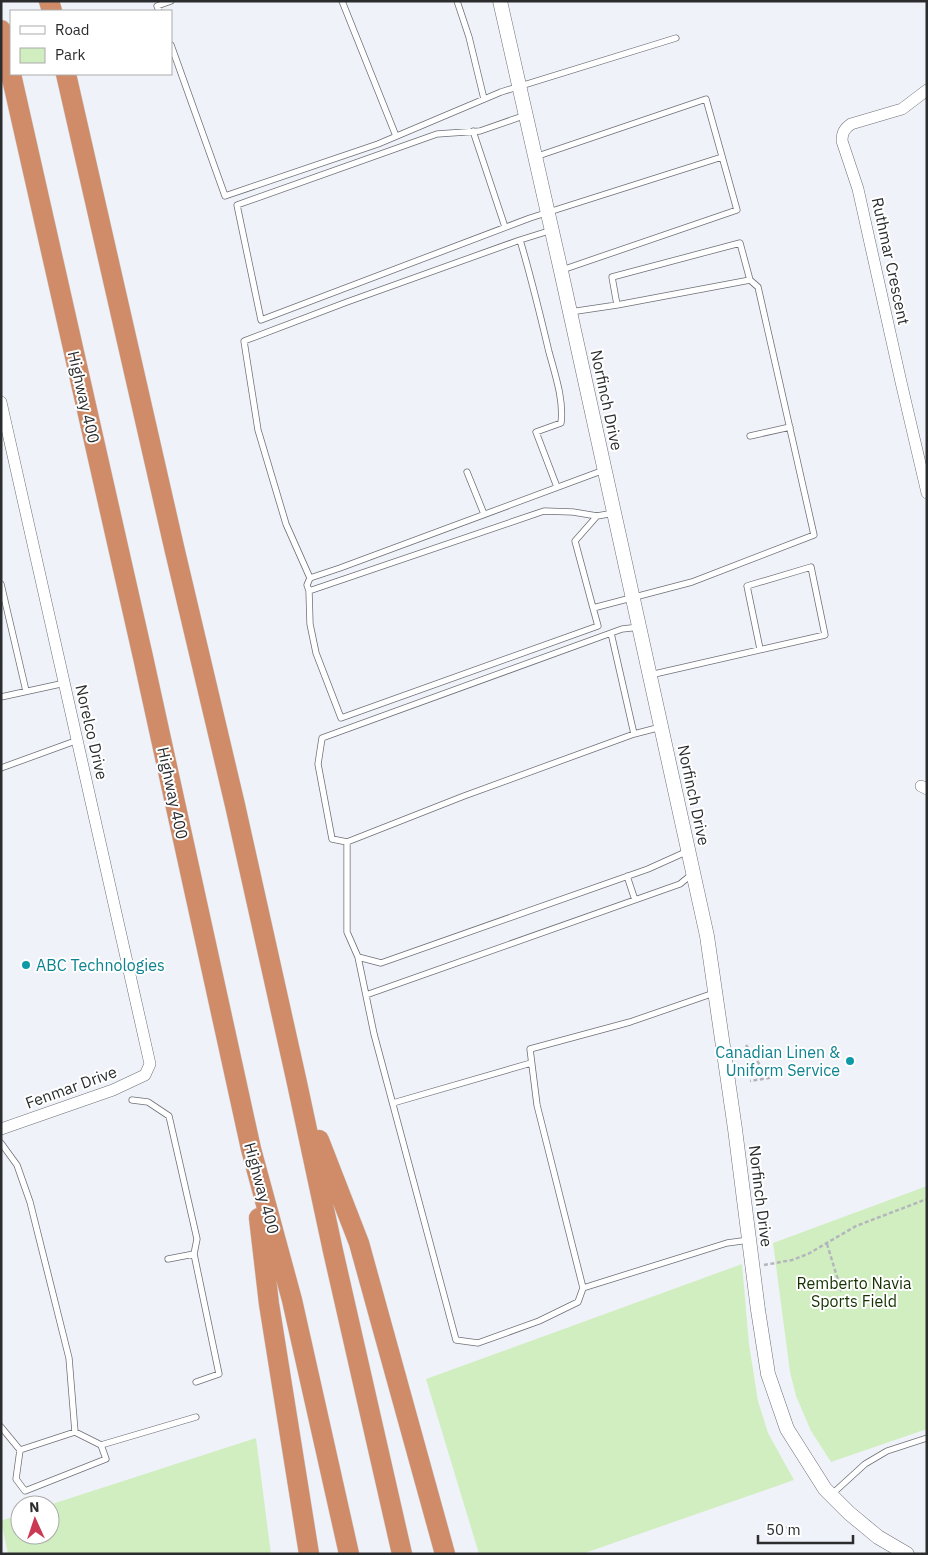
<svg xmlns="http://www.w3.org/2000/svg" width="928" height="1555" viewBox="0 0 928 1555" font-family="'IBM Plex Sans',sans-serif">
  <style>
    .green { fill: #d1eec1 }
    .lines { fill: none; stroke-linecap: round; stroke-linejoin: round }
    .service-casing { stroke: #6d7076; stroke-width: 7 }
    .minor-casing { stroke: #6d7076; stroke-width: 12 }
    .tertiary-casing { stroke: #6d7076; stroke-width: 15 }
    .motorway-casing { stroke: #d0d1d1; stroke-width: 21 }
    .path { stroke: #b4b6bc; stroke-width: 2.5; stroke-dasharray: 4 2.5; stroke-linecap: butt }
    .service { stroke: #fff; stroke-width: 5.5 }
    .minor { stroke: #fff; stroke-width: 11 }
    .tertiary { stroke: #fff; stroke-width: 14 }
    .motorway { stroke: #d08c69; stroke-width: 20 }
    .culture-dot { fill: #0f9aa8; stroke: #fff; stroke-width: 2 }
    .labels { text-anchor: middle; dominant-baseline: central; stroke-width: 4; stroke-linejoin: round; paint-order: stroke }
    .street-label { font-size: 16px; fill: #2b2c2e; stroke: #fff }
    .culture-label { font-size: 16px; fill: #0d838f; stroke: #fff; text-anchor: start }
    .park-label { font-size: 16px; fill: #153200; stroke: #fff }
  </style>
  <rect width="100%" height="100%" fill="#f0f2fa"/>
  <path class="green" d="M927,1186V1429L831,1462L811,1431L796,1396L790,1372L773,1243Z
    M742,1264L749,1344L758,1401L768,1433L794,1480L582,1554H479L426,1379Z
    M256,1438L271,1554H8L1,1521L20,1514V1535H50L49,1505Z"/>
  <g class="lines">
    <defs>
      <path id="service" d="M342,1L396,136
        M457,1L469,37L484,99
        M159,11L157,6L171,1
        M171,45L225,196L378,144L501,92L676,38
        M526,115L480,131L437,134L237,205L261,320L530,218L722,157
        M473,131L505,227
        M535,157L706,99L737,210L562,270
        M552,230L520,240C531,277 540,314 549,352C555,374 564,400 561,423L536,432L557,487
        M520,240L347,302L244,341L258,430L286,524L310,578L340,568L604,470
        M617,305L750,280
        M570,312L617,305L612,277L740,243L750,280L758,287L814,535L692,582L593,608L575,541L597,516
        M750,436L790,427
        M467,472L484,514
        M310,578L307,585L309,591L544,511L573,512L597,516L614,513
        M1,584L26,691
        M309,591L310,624L316,653L341,718L598,626L593,608
        M611,633L322,738L318,764L332,839L347,842L464,796L634,734L611,633L622,629L640,627
        M650,675L825,635L811,567L747,586L760,649
        M1,697L65,683
        M634,734L661,727
        M1,768L78,740
        M347,842V932L358,957L381,963L648,869L688,851
        M627,876L635,900
        M358,957L374,1034L456,1340L478,1343L539,1321L578,1302L583,1288L727,1243L749,1240
        M366,995L680,884L692,874
        M132,1100L148,1102L169,1116L197,1239L194,1254
        M393,1103L531,1063
        M1,1143L17,1165L30,1202L69,1358L75,1432
        M168,1259L194,1254L219,1374L196,1382
        M583,1288L537,1105L530,1049L630,1022L714,993
        M1,1427L20,1450L16,1479L25,1491L106,1459L101,1445L75,1432L20,1450
        M101,1445L196,1417
        M831,1495L865,1464L887,1451L927,1438"/>
      <path id="minor" d="M927,90L902,109L851,124C844,129 842,133 842,141L858,189L901,382L927,493
        M1,402L150,1064L145,1075L113,1090L1,1129
        M921,786L927,789"/>
      <path id="tertiary" d="M500,1L561,271L707,936L735,1129L758,1310L768,1374L787,1429L825,1489L849,1513L878,1537L907,1554"/>
      <path id="motorway" d="M49,1L52,11
        M1,30L143,657L251,1149L292,1300L349,1554
        M66,74L174,547L235,805L297,1083L333,1251L402,1554
        M319,1140L359,1243L445,1554
        M259,1218L269,1304L309,1554"/>
    </defs>
    <use href="#service" class="service-casing"/>
    <use href="#minor" class="minor-casing"/>
    <use href="#tertiary" class="tertiary-casing"/>
    <use href="#motorway" class="motorway-casing"/>
    <path class="path" d="M746,1045L769,1078L750,1081
      M827,1244L842,1293
      M764,1265L792,1260L808,1254L856,1226L927,1199
      M780,1530L789,1527"/>
    <use href="#service" class="service"/>
    <use href="#minor" class="minor"/>
    <use href="#tertiary" class="tertiary"/>
    <use href="#motorway" class="motorway"/>
  </g>
  <g class="culture-dot">
    <circle cx="26" cy="965" r="5"/>
    <circle cx="850" cy="1061" r="5"/>
  </g>
  <g class="labels">
    <g class="street-label">
      <text transform="translate(891 261) rotate(78)">Ruthmar Crescent</text>
      <text transform="translate(84 397) rotate(77)">Highway 400</text>
      <text transform="translate(607 400) rotate(78)">Norfinch Drive</text>
      <text transform="translate(92 732) rotate(77)">Norelco Drive</text>
      <text transform="translate(173 793) rotate(78)">Highway 400</text>
      <text transform="translate(694 795) rotate(78)">Norfinch Drive</text>
      <text transform="translate(71 1087) rotate(-20)">Fenmar Drive</text>
      <text transform="translate(262 1188) rotate(75)">Highway 400</text>
      <text transform="translate(761 1196) rotate(83)">Norfinch Drive</text>
    </g>
    <g class="culture-label">
      <text x="36" y="965">ABC Technologies</text>
      <text x="840" y="1052" text-anchor="end">Canadian Linen &amp;<tspan x="840" dy="18">Uniform Service</tspan></text>
    </g>
    <g class="park-label">
      <text x="854" y="1283">Remberto Navia<tspan x="854" dy="18">Sports Field</tspan></text>
    </g>
  </g>
  <rect width="928" height="1555" fill="none" stroke="#2b2c2e" stroke-width="5"/>
  <rect x="10" y="10" width="162" height="65" fill="#ffffff" stroke="#aaabab"/>
  <rect x="20" y="26" width="25" height="8" fill="#ffffff" stroke="#aaabab"/>
  <text x="55" y="35" font-size="15" fill="#2b2c2e">Road</text>
  <rect x="20" y="48" width="25" height="15" fill="#d1eec1" stroke="#aaabab"/>
  <text x="55" y="60" font-size="15" fill="#2b2c2e">Park</text>
  <g transform="translate(35 1520) rotate(357)"><circle r="24" fill="#ffffff" stroke="#aaabab"/>
  <path d="M0-4L9 19L0 12L-9 19Z" fill="#ca3a55"/>
  <text y="-8" font-size="14" font-weight="bold" text-anchor="middle" fill="#2b2c2e">N</text>
  </g>
  <path d="M758 1535v8h95v-8" fill="none" stroke="#2b2c2e" stroke-width="2.5"/>
  <text x="766" y="1535" font-size="15" fill="#2b2c2e" stroke="#ffffff" stroke-width="4" paint-order="stroke">50 m</text>
</svg>
